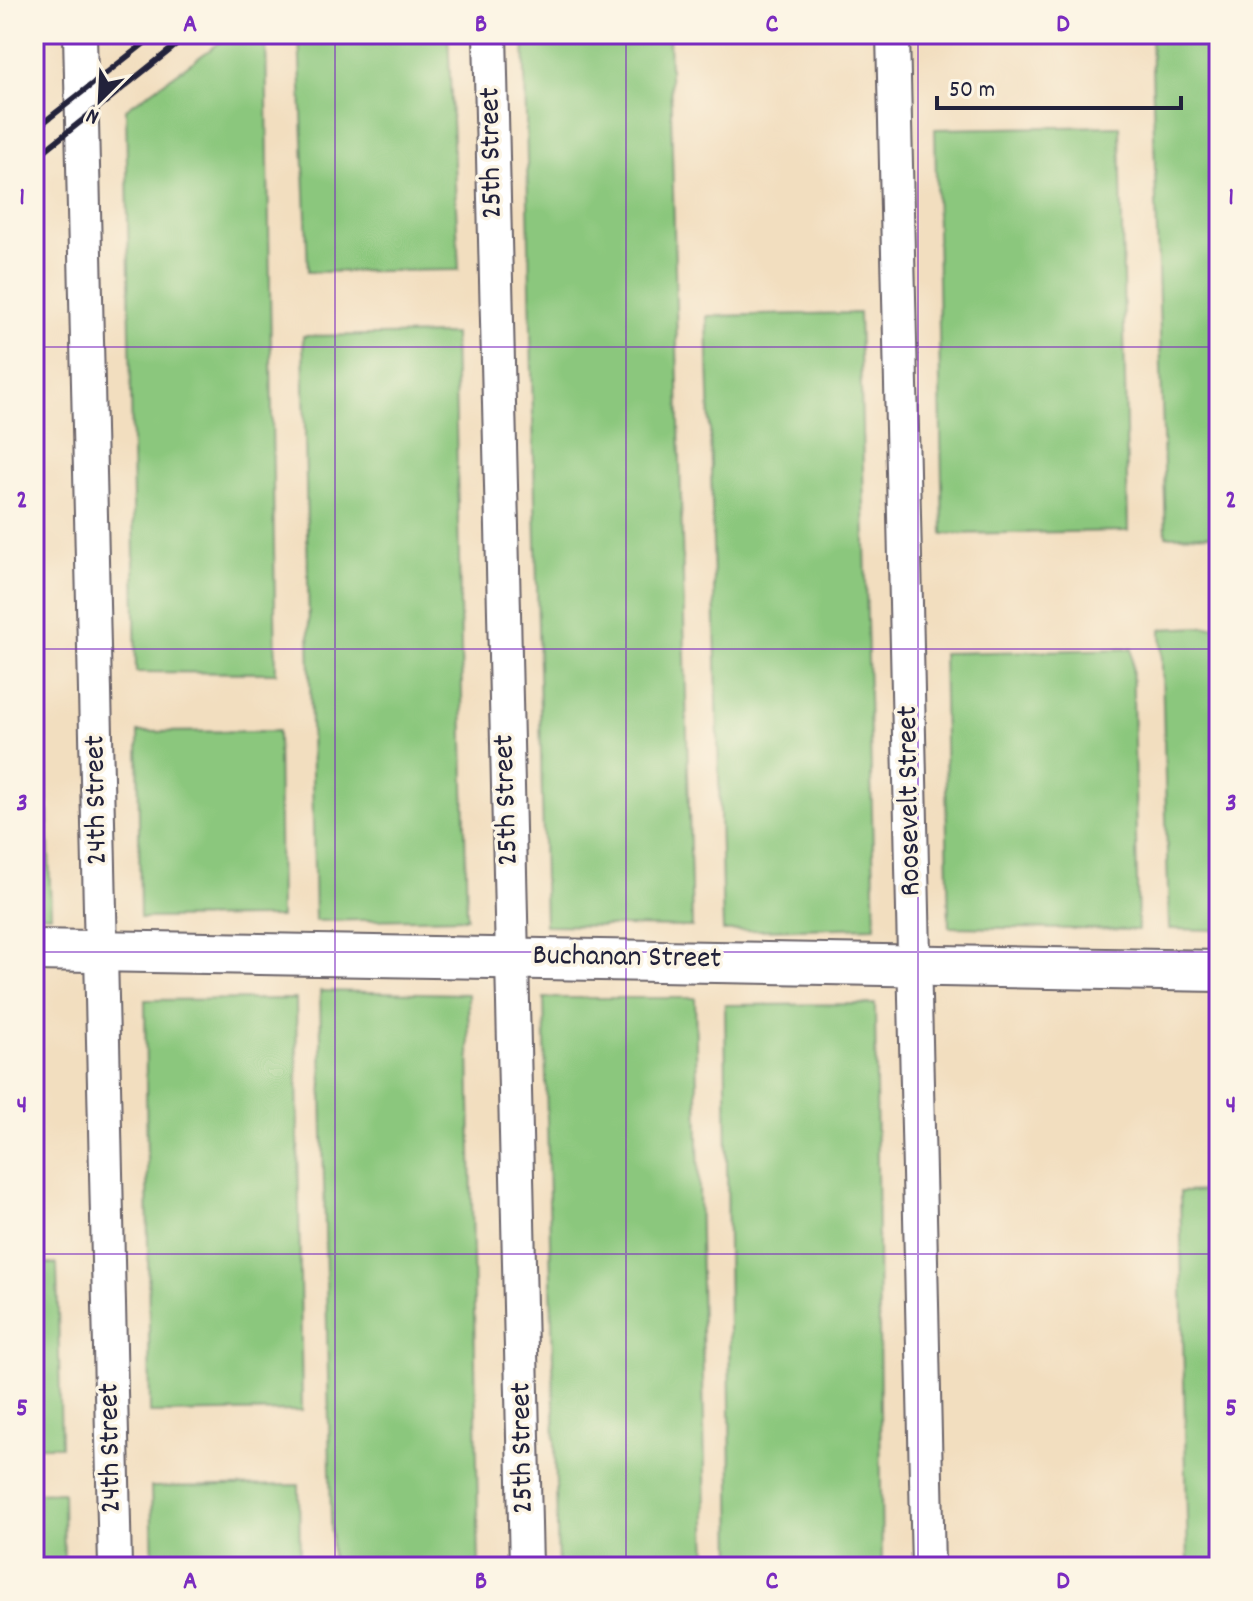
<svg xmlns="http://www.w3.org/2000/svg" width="1253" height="1601" viewBox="0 0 1253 1601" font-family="Dekko,sans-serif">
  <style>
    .green { fill: #8bc77d; stroke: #56745c; stroke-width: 2 }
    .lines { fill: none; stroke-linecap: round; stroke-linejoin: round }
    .minor-casing { stroke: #6b6469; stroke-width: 36 }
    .tertiary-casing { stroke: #6b6469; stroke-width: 44 }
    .minor { stroke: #fff; stroke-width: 32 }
    .tertiary { stroke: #fff; stroke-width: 40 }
    .rail { stroke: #22223b; stroke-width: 6 }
    .grid { fill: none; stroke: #7b2cbf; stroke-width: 2; stroke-opacity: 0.55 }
    .labels { text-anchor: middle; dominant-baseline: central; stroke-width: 7; stroke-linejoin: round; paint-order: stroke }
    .street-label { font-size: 30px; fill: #22223b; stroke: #fcf5e5 }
    .neatline { fill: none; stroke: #7b2cbf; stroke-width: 3 }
    .grid-label { font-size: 26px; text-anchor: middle; font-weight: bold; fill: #7b2cbf }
  </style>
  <rect width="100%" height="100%" fill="#fcf5e5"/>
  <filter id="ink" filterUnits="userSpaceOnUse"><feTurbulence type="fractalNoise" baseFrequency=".0125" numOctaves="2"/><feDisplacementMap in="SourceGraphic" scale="16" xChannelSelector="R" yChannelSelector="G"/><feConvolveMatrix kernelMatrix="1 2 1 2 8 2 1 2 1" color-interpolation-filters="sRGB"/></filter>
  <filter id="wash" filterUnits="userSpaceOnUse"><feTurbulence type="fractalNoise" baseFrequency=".006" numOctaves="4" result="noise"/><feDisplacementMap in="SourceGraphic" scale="32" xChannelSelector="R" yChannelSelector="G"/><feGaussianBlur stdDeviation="1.8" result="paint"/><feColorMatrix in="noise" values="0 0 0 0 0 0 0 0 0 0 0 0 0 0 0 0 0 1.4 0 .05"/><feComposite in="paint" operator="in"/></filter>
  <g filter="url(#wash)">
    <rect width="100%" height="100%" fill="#f2debf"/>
    <path class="green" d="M232,34H266L276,673L136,672L126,109Z
      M299,34H448L459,270L308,272Z
      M524,34H669L692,927L545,925Z
      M1151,34H1219V535L1166,536Z
      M1120,126L1128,531L943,534L935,129Z
      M859,313L875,927L723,931L707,316Z
      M454,334L467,918L315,921L303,336Z
      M34,402L51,915L34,914Z
      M1219,626V930L1169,929L1161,629Z
      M1132,649L1138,930L949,927L943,653Z
      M278,731L280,917L140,918L138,732Z
      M320,991L468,994L479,1567H332Z
      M544,998H695L707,1567H558Z
      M296,999L302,1411L150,1413L145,1000Z
      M875,1004L882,1567H732L725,1005Z
      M1219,1191V1567H1188L1180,1192Z
      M34,1264H57L61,1446H34Z
      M299,1485L300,1567H153L151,1487Z
      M63,1492L64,1567H34V1493Z"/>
  </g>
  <g filter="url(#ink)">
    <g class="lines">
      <defs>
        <path id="minor" d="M80,34L115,1567
          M490,34C502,545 516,1056 526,1567
          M893,34L928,1567"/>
        <path id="tertiary" d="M34,950L1219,971"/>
      </defs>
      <use href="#minor" class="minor-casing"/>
      <use href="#tertiary" class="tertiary-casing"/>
      <use href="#minor" class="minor"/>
      <use href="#tertiary" class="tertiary"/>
      <path class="rail" d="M34,130L156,34
        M34,159L190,34"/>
    </g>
  </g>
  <path class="grid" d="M335,34V1567M626,34V1567M918,34V1567M34,347H1219M34,649H1219M34,952H1219M34,1254H1219"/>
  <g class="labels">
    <g class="street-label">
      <text transform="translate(493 153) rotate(-91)">25th Street</text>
      <text transform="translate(98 800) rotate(-91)">24th Street</text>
      <text transform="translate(508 800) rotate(-92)">25th Street</text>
      <text transform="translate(911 801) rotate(-91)">Roosevelt Street</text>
      <text transform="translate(627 959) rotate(1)">Buchanan Street</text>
      <text transform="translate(112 1448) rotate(-91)">24th Street</text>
      <text transform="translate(524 1448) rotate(-91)">25th Street</text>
    </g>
  </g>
  <rect width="1253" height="1601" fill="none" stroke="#fcf5e5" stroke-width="88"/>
  <g transform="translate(100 100) rotate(204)" stroke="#fcf5e5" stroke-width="6" paint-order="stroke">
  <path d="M0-6L14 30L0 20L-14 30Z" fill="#22223b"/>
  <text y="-12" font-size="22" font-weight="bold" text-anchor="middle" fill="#22223b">N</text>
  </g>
  <path d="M937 96v12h244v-12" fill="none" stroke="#22223b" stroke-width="4"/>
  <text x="949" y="96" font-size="24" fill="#22223b" stroke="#fcf5e5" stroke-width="6" paint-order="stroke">50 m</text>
  <rect x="44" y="44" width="1165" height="1513" class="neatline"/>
  <g class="grid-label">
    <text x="190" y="31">A</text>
    <text x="481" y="31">B</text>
    <text x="772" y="31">C</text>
    <text x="1063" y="31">D</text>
    <text x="22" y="204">1</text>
    <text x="1231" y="204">1</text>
    <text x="22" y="507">2</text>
    <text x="1231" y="507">2</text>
    <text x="22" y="810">3</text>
    <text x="1231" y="810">3</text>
    <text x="22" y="1112">4</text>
    <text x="1231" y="1112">4</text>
    <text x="22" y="1415">5</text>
    <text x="1231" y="1415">5</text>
    <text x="190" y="1588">A</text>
    <text x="481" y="1588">B</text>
    <text x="772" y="1588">C</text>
    <text x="1063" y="1588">D</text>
  </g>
</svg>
